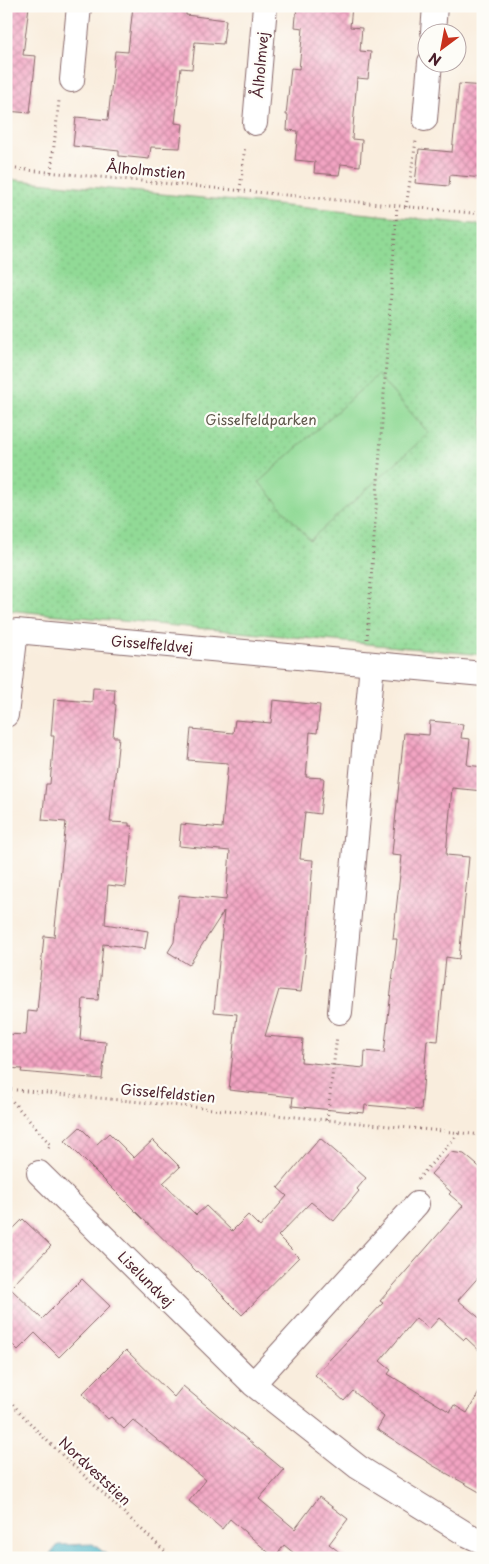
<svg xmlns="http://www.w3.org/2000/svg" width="489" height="1564" viewBox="0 0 489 1564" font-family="'Playpen Sans',sans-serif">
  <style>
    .park { fill: url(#park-dots); stroke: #6e7c60 }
    .pitch { fill: #91da96; stroke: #6e7c60 }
    .water { fill: url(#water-ripples); stroke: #486877 }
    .building { fill: url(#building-cross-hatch) }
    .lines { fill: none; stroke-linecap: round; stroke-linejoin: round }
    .street-casing { stroke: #876769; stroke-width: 26 }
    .path { stroke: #876769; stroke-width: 3; stroke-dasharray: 1 4; stroke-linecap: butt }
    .street { stroke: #fff; stroke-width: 24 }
    .labels { text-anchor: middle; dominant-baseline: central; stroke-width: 4.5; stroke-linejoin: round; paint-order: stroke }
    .street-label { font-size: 14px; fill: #4a1f2b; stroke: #fdfcf7 }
    .park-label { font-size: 14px; fill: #5f574b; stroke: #fdfcf7 }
  </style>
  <defs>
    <pattern id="park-dots" width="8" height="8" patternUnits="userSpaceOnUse" patternTransform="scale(1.25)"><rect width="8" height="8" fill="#91da96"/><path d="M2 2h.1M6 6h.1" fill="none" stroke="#7fbb81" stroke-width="1.8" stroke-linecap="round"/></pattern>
    <pattern id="water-ripples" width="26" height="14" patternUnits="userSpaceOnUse" patternTransform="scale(1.25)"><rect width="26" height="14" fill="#45b0c3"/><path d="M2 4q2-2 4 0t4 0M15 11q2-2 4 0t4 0" fill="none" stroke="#3c8f9f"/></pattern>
    <pattern id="building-cross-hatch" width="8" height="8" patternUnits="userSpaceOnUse" patternTransform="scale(1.25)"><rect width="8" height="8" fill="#f3a4c3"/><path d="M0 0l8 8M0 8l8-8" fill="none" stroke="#c7859f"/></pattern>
  </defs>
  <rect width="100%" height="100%" fill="#fdfcf7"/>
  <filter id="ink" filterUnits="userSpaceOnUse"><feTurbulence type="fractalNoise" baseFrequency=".02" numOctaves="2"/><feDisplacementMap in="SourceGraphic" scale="10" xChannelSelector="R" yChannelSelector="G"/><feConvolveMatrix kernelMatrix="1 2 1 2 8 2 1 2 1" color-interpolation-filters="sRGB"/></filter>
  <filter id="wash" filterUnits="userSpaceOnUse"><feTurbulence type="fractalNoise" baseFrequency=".0096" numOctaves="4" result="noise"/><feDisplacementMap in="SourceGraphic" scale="20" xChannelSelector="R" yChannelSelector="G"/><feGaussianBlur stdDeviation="1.12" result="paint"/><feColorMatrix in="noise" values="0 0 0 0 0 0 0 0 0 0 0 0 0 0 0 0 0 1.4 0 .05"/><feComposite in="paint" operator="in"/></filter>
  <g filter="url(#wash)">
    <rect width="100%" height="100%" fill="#f9eddd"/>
    <path class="park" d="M6,179L483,225V655L6,610Z"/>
    <path class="pitch" d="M377,375L429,433L310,540L259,482Z"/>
    <path class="water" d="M93,1544L111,1558H47L58,1545Z"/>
    <g id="blocks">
      <path class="building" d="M6,6H29L23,55L36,56L30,113L6,111Z
        M133,6H174V10L186,11V15L226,20L223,44L195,42L192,69L181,68L175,123L183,124L180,148L151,147L149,159L119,156V151L73,146L76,117L108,120L115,51L128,52Z
        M297,6H352L350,27L362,28L360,51L371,52L368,79L357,78L352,139L362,140L360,166L341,164L339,175L314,173L315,162L295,160L298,131L287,130L288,115H286L291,68L299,69L303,28L295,27Z
        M459,84L483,86V178L450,175L449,186L415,183L419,149L452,152Z
        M93,688L115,689L114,704L116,705L113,737H119L110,822L129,823V826H132L126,887L108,885L105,924L148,931L145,949L103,944L98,1000L83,999L80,1040L106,1042L102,1079L21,1072L22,1069L6,1068V1034L26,1035L28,1011L37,1012L44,936L54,937L66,822L42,820L46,784H50L54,736H51L54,699L92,702Z
        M273,700L320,705L317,733L310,732L306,777L324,778L320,814L305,812L300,859L313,860L308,930L301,992L279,990L265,1036L303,1039L301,1062L364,1068L365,1051L384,1053L397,939H393L402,856L392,855V853L404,733L429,735L430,721L463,724L461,738L470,739L467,765L483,767V791L452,788L446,855L469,857L459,959L446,957L438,1041L427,1040L421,1110L365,1105L364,1113L292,1106L293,1097L229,1090L237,1014L214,1012L224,911L189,965L168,952L174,942L179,895L226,900L230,851L179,846L181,824L222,828L228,763L188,760L191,729L233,733L235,720L271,723Z
        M80,1127L97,1144L109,1133L134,1158L153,1140L180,1167L163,1183L196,1215L206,1206L232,1231L248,1215L260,1227L287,1196L278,1188L320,1138L366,1178L357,1189L359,1191L334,1221L311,1202L278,1236L299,1257L242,1315L198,1271L197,1272L135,1211L65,1141Z
        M451,1152L464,1154L483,1170V1272L458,1300L483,1321V1354L466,1338L464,1340L439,1318L429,1329L416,1318L380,1361L391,1370L388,1374L450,1412L454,1405L467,1413L483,1386V1494L432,1465L377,1429L384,1417L353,1391L344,1401L315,1375L383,1303L380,1301L463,1206L449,1194L451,1192L431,1174Z
        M23,1219L51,1246L10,1288L42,1319L82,1279L110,1306L59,1357L35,1333L18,1350L6,1338V1236Z
        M126,1350L174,1397L183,1386L284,1470L259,1499L295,1529L319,1497L348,1519L329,1544L347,1558H300L284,1545L275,1558L230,1519L222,1529L189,1501L206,1480L133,1420L124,1429L111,1417L108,1419L82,1394Z"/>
    </g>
  </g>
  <g filter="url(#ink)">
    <use href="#blocks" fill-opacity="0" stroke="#876769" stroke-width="1"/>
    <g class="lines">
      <defs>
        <path id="street" d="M433,32L435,6
          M72,80L79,6
          M425,119L430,62
          M255,123L265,6
          M6,715L16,631L483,674
          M340,1012L372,664
          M39,1173L253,1384L358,1467L466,1534L483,1542
          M253,1384L417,1204"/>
      </defs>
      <use href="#street" class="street-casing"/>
      <path class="path" d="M6,168L483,214
        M51,172L59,101
        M240,190L245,146
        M406,207L416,141
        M367,639L397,206
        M6,1089L483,1135
        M6,1094L50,1144L48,1149
        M327,1120L337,1036
        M418,1179L459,1133
        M6,1397L40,1434L172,1558"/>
      <use href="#street" class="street"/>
    </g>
  </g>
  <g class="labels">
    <g class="street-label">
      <text transform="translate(260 65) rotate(-85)">Ålholmvej</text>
      <text transform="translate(146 170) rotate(5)">Ålholmstien</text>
      <text transform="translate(152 644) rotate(5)">Gisselfeldvej</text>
      <text transform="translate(168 1093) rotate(5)">Gisselfeldstien</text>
      <text transform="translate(146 1279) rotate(45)">Liselundvej</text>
      <text transform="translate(95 1471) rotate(43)">Nordveststien</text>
    </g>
    <g class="park-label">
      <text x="261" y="419">Gisselfeldparken</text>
    </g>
  </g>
  <rect width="489" height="1564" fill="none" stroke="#fdfcf7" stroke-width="25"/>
  <g transform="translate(442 48) rotate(212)"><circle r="24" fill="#fdfcf7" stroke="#b5a4a5"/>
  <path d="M0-4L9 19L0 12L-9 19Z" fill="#c8321e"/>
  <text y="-8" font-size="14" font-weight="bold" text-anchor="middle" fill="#4a1f2b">N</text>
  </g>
</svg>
